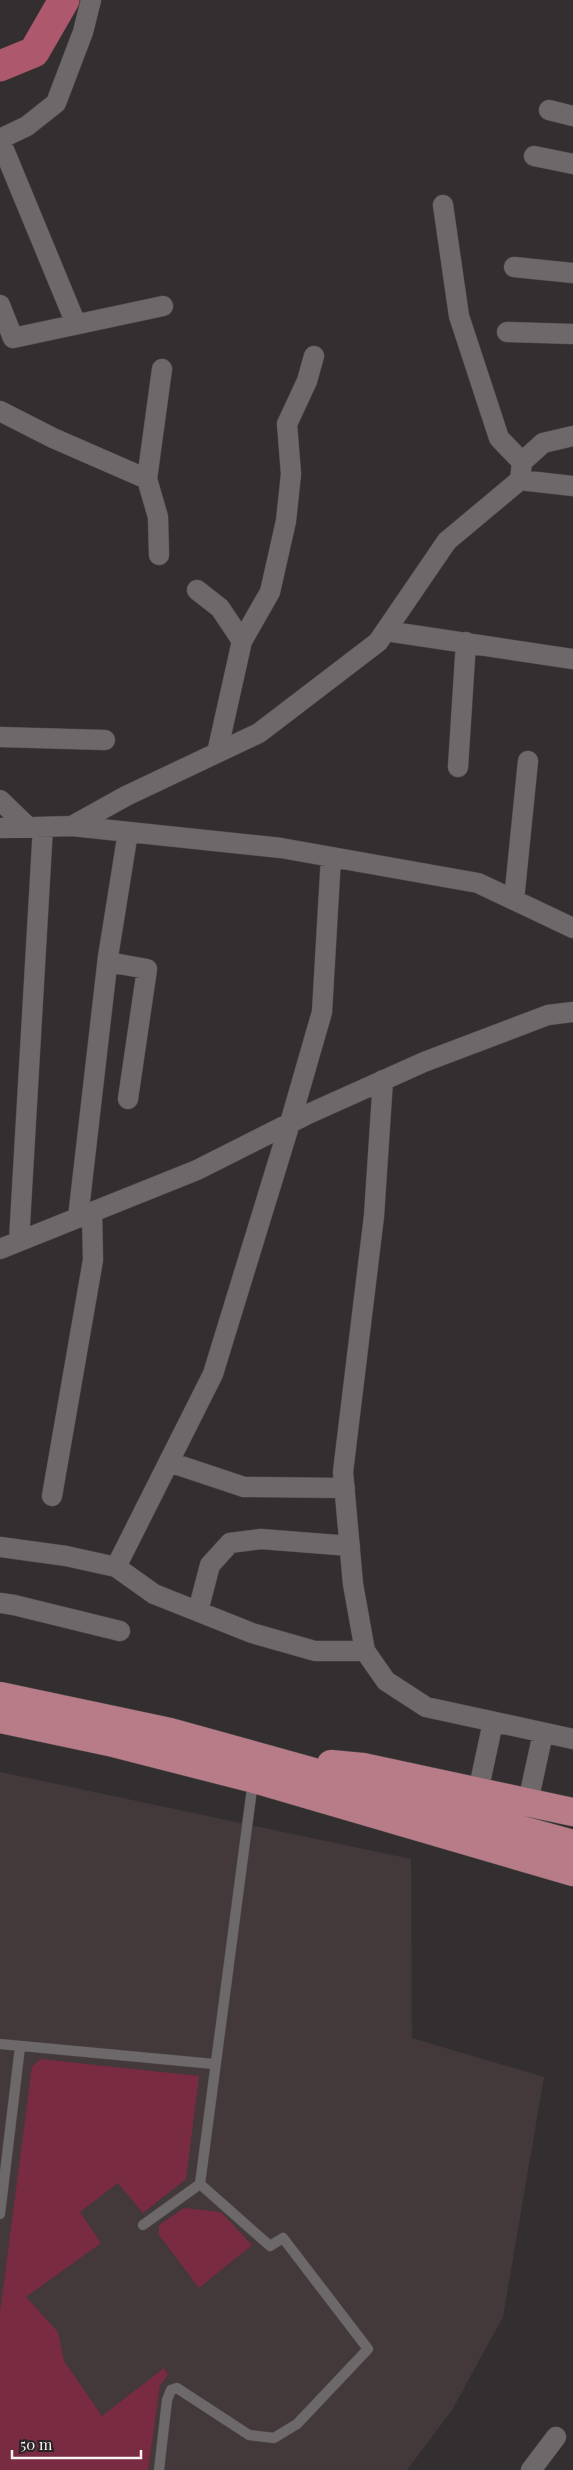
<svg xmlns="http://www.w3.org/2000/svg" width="573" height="2470" viewBox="0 0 573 2470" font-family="'Playfair Display',serif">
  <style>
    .built { fill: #43383a }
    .grass { fill: #792b41 }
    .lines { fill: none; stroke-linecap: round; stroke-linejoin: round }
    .river { stroke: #ae586d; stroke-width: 31 }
    .service-casing { stroke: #504c4d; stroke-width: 11 }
    .minor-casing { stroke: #504c4d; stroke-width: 21 }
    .trunk-casing { stroke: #504c4d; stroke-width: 29 }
    .service { stroke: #6d6869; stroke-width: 10 }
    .minor { stroke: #6d6869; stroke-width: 20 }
    .trunk { stroke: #b87c88; stroke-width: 28 }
  </style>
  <rect width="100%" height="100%" fill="#332f30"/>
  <path class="built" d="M0,1772L411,1859L412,2038L544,2077L503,2317L452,2410L407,2470H0Z"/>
  <path class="grass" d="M41,2059L199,2076L186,2179L143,2213L118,2183L80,2212L101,2243L26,2297L58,2332L64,2361L102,2416L164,2368L168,2375L160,2385L148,2470H0V2313L32,2066Z
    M184,2208L221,2212L252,2245L199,2288L159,2235V2225Z"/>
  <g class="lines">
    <path class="river" d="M0,66L34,52L64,0"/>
    <defs>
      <path id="service" d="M0,2044L214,2064
        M0,2214L20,2047
        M143,2225L200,2184
        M159,2470L167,2400L171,2390L177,2388L249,2435L274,2438L297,2424L368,2349L283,2238L270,2246L200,2184L253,1781"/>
      <path id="minor" d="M549,110L573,116
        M0,139L27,126L56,103L83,32L91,0
        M0,140L76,324
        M534,156L573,164
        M443,205L459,316L499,438L522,462
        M514,267L573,273
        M0,305L13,338L163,306
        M507,332L573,334
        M0,411L53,438L147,479
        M520,480L573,486
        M159,555L158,517L147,479L162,369
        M197,590L220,608L242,641L217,753
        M386,631L573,659
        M242,641L270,592L286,521L291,474L287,424L307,381L314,356
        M0,737L105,740
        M458,767L466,642
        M0,800L28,827
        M72,826L126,796L259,733L378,642L447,541L520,480L522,462L543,443L573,436
        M0,828L72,826L281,848L478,883L573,928
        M514,900L528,761
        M108,962L147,969L128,1099
        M383,1080L374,1216L343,1472L353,1584L365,1651L386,1681L426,1707L573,1739
        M78,1218L108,957L128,832
        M19,1241L43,827
        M0,1249L197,1170L306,1115L424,1062L548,1015L573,1012
        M169,1462L244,1487L345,1488
        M52,1496L93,1260L92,1212
        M0,1547L66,1556L116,1567L154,1594L252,1633L315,1651H365
        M116,1567L213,1374L290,1123L322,1012L331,857
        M0,1603L14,1605L120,1631
        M198,1611L210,1565L230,1543L261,1539L350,1546
        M478,1792L493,1722
        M528,1802L543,1733
        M531,2470L556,2437"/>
      <path id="trunk" d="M0,1696L170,1732L573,1844
        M0,1719L109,1742L254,1779L573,1872
        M331,1764L363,1767L573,1812"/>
    </defs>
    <use href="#service" class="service-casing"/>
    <use href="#minor" class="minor-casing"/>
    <use href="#trunk" class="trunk-casing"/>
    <use href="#service" class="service"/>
    <use href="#minor" class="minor"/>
    <use href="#trunk" class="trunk"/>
  </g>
  <path d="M12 2450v8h129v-8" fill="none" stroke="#f6f3f3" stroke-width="2.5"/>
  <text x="20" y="2450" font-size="15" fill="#f6f3f3" stroke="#292526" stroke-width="4" paint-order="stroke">50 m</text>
</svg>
